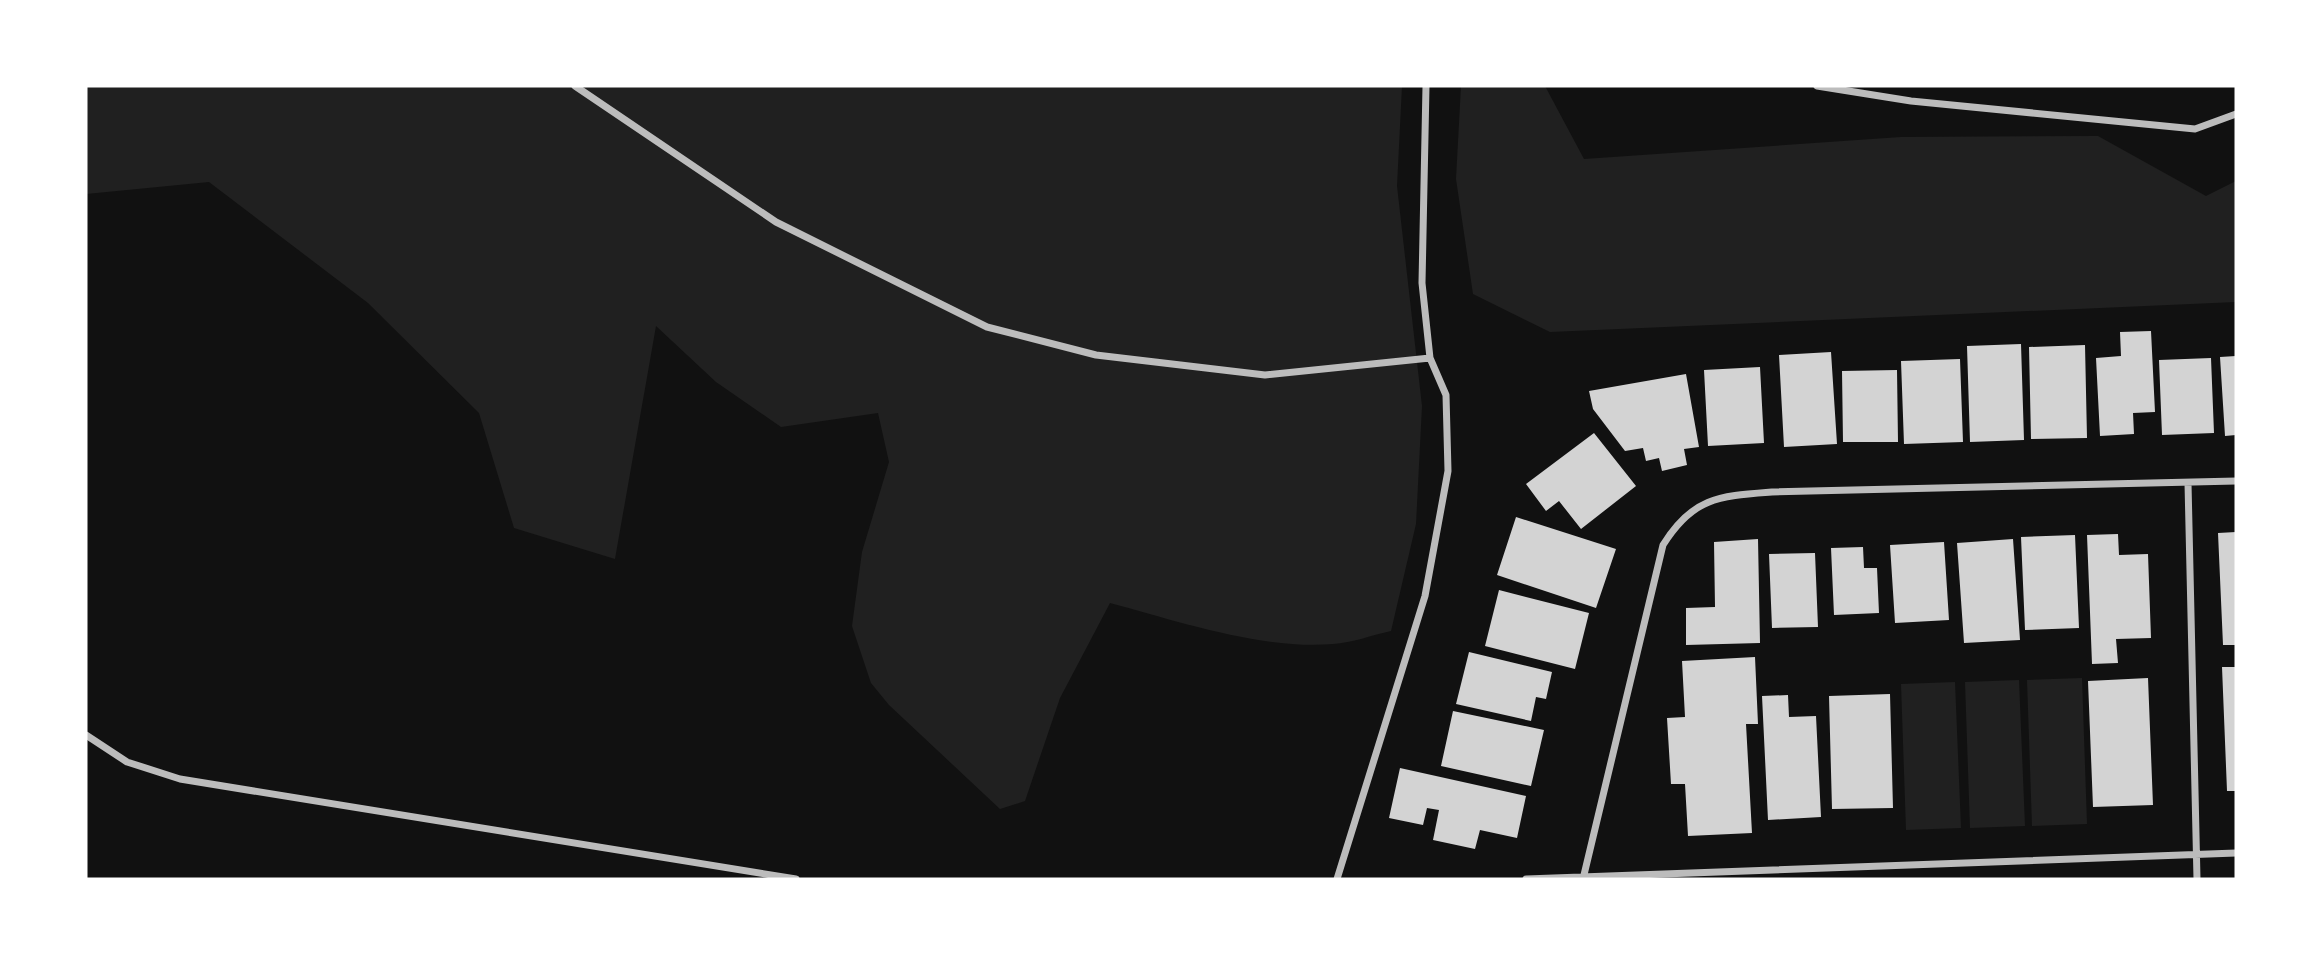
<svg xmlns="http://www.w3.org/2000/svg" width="2322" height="965" viewBox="0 0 2322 965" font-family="'Sofia Sans Condensed',sans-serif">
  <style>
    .green { fill: #202020 }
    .building { fill: #d3d3d3 }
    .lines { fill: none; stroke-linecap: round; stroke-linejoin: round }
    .minor { stroke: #bcbcbc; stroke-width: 7 }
  </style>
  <rect width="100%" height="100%" fill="#111"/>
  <path class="green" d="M86,86H1402L1397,186L1422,406L1416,524L1391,631C1372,635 1352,643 1333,644C1263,650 1177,621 1110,603L1060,698L1025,801L1000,809L889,705L871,683L852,626L862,552L889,462L878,413L781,427L716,382L656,326L615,559L514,528L479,413L368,303L209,182L86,194Z
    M1461,86H1545L1584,159L1901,137L2098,136L2206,196L2236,181V302L1550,332L1473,294L1456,179Z
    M2082,678L2087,824L2032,826L2027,680Z
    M2019,680L2025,826L1970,828L1965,682Z
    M1955,682L1961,828L1906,830L1901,684Z"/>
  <path class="building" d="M2151,331L2155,412L2133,413L2134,434L2100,436L2096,358L2121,356L2120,332Z
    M2021,344L2024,440L1970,442L1967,346Z
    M2085,345L2087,438L2031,439L2029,347Z
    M1831,352L1837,444L1784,447L1779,355Z
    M2236,356V435L2225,436L2220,357Z
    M2211,358L2214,433L2162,435L2159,360Z
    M1960,359L1963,442L1904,444L1901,361Z
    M1760,367L1764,443L1708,446L1704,370Z
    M1897,370L1898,442H1843L1842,371Z
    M1686,374L1699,447L1684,449L1687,465L1662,471L1659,458L1646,461L1643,448L1625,451L1593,409L1589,391Z
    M1594,433L1636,486L1581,529L1559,501L1546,511L1526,484Z
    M1516,517L1616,549L1596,608L1497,575Z
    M2236,532V645H2223L2218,533Z
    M2118,534L2119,555L2148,554L2151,638L2116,639L2118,663L2092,664L2087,535Z
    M2075,535L2079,628L2025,630L2021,537Z
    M1758,539L1760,643L1686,645V608L1715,607L1714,542Z
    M2013,539L2020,640L1964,643L1957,543Z
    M1944,542L1949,620L1895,623L1890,545Z
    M1863,547L1864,568H1877L1879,613L1834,615L1831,548Z
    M1815,553L1818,627L1772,628L1769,554Z
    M1499,590L1589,613L1575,669L1485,646Z
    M1469,652L1552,672L1546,699L1536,697L1531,721L1456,704Z
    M1755,657L1758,724H1746L1752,833L1688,836L1685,784H1671L1667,718L1685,717L1682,661Z
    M2222,667H2236V791H2227Z
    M2148,678L2153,805L2093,807L2088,681Z
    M1890,694L1893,808L1832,809L1829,696Z
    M1788,695L1789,717L1816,716L1821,817L1768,820L1762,696Z
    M1453,711L1544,730L1531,786L1441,766Z
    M1400,768L1526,796L1517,838L1480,830L1475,849L1433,840L1439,810L1427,808L1423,825L1389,818Z"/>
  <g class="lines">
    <path class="minor" d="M575,86L776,222L987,327L1096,355L1265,375L1430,358
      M1817,86L1911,101L2195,129L2236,114
      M2188,483L2197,879
      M86,735L127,762L180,779L796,879
      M1337,879L1425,596L1448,471L1446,395L1430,358L1422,283L1426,86
      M1526,879L2236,853
      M1583,879L1663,545C1693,497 1719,496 1772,492L2236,481"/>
  </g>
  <rect width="2322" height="965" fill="none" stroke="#ffffff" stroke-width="175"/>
</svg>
